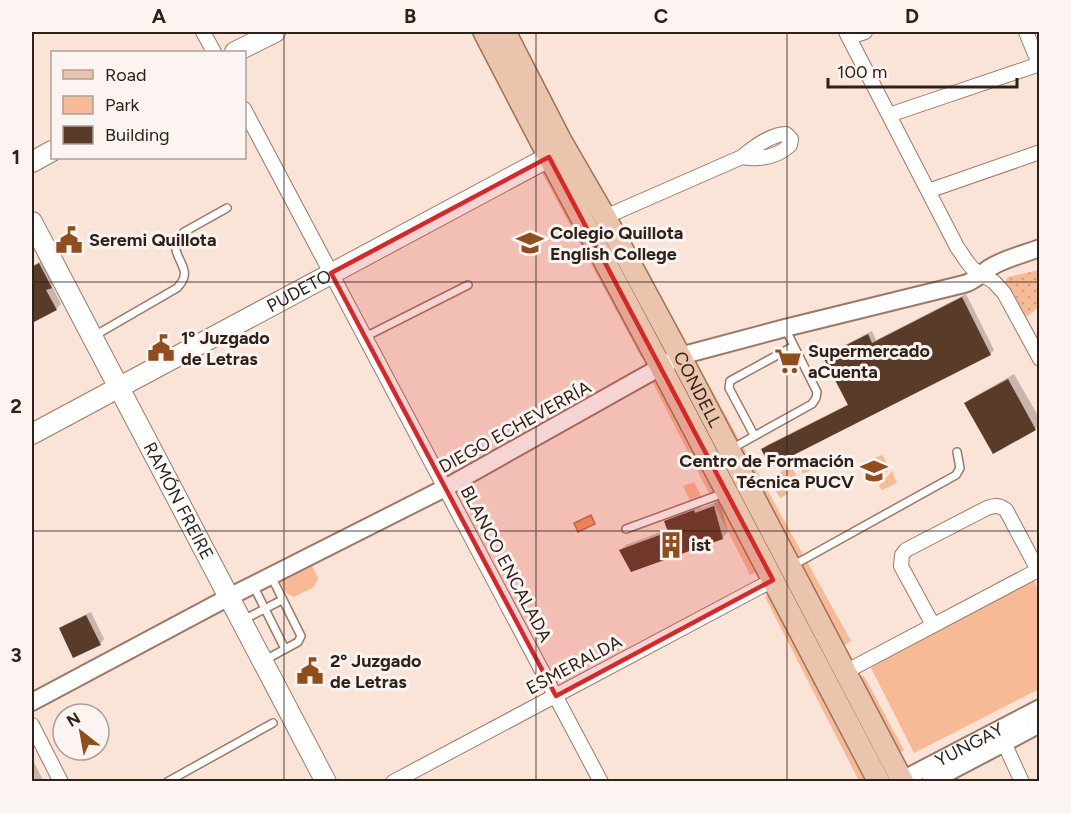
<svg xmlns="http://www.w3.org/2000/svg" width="1071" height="813" viewBox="0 0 1071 813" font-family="Figtree,sans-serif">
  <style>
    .green { fill: #f8ba96 }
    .park { fill: url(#park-dots) }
    .water { fill: url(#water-ripples); stroke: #b6764f; stroke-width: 1.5 }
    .shadow { fill: #0003 }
    .building { fill: #583b29 }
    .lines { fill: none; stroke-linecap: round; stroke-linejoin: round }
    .service-casing { stroke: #9a7966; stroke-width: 10 }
    .minor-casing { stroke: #9a7966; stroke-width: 16 }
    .tertiary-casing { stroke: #9a7966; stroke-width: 20 }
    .secondary-casing { stroke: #9a7966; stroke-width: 22 }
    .primary-casing { stroke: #9f7255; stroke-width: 24 }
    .service { stroke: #fff; stroke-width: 7 }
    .minor { stroke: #fff; stroke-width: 14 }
    .tertiary { stroke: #fff; stroke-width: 16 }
    .secondary { stroke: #fff; stroke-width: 20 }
    .primary { stroke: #eac4ad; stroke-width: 21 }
    .marked { fill: #d62828; fill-opacity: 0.2; stroke: #d62828; stroke-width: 4.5; stroke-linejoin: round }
    .grid { fill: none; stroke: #2e2119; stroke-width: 1.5; stroke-opacity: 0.55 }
    .labels { text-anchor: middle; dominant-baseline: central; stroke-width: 6; stroke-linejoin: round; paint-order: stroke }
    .poi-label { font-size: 18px; font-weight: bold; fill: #2e2119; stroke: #fcf4f0; text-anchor: start }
    .street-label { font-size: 18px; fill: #2e2119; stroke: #fcf4f0 }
    .neatline { fill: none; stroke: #2e2119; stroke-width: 2 }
    .grid-label { font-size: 20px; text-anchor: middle; font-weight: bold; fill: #2e2119 }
  </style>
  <defs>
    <pattern id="park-dots" width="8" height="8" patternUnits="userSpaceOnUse" patternTransform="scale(1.5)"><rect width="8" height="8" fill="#f8ba96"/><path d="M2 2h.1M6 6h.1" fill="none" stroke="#d5a081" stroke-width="1.8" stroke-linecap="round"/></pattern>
    <pattern id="water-ripples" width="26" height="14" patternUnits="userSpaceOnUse" patternTransform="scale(1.5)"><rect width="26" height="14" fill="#f09a66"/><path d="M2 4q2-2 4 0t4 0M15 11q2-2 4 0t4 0" fill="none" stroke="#c37d53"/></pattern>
  </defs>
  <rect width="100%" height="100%" fill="#fae4d7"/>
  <path class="green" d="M549,169L647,353L641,357L542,173Z
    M699,370L709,385L851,641L840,648Z
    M656,378L693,452L715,482L761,570L750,575L652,381Z
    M813,455L819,466L803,474L798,463Z
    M883,455L889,469L879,480L863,462Z
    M791,466L797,477L783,484L788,494L780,498L769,479Z
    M892,471L897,483L882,490L879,486Z
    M694,482L703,500L691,503L683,486Z
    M312,566L318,578L314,587L294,597L286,593L280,582Z
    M1033,578L1039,591V689L914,753L868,662Z
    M773,592L873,781H859L765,597Z
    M864,676L904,750L892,757L853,681Z"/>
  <path class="park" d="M1039,270V307L1025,318L1004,283L1008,277Z"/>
  <path class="water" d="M591,515L595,524L578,532L574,523Z"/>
  <path class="shadow" d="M45,259L56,282L52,286L61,304L56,309L32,322V266Z
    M966,294L994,350L990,354L763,449L767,445L849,404L825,357L829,353L872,331L876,340Z
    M1014,374L1040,419V424L1036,428L993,452L966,403L972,398Z
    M720,501L728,532L722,538L621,550L626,545L669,529L666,521L672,516L700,505L701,508Z
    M91,612L104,639L100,644L60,629L64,625Z
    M32,758L44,782H32Z"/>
  <path class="building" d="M39,263L52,288L46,290L57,310L32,323V267Z
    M962,297L991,355L770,467L761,449L848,405L823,357L868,334L872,343Z
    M1008,379L1036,430L993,454L964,403Z
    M714,506L723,539L631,572L619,550L668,532L664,521L694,510L695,513Z
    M86,615L101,645L73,658L59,628Z"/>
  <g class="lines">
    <defs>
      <path id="service" d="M94,336L177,288C196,269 172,261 176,240L184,232L227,208
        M365,337L468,285
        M754,435L729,388L730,381L794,346
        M731,449L812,404L816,398L817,392L785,328
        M626,529L724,493
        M792,566L956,475L960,468L957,452
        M253,585L285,649
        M243,620L282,600
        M265,660L298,642L301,636L271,576
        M167,782L273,723"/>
      <path id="minor" d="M203,32L214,52
        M846,32L957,247L968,263L973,269L994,282L1004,293L1040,359
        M1026,32L1040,66
        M849,37L865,32
        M244,109L601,782
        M889,115L1040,64
        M928,191L1040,152
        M605,217L742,157C760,160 776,158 790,145L791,139L786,134C771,134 754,147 742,157
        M933,625L901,566L902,555L906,550L987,508C995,505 999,505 1006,510L1038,570
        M845,672L1040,569
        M32,725L61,782
        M1000,734L1022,782
        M393,782L773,580"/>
      <g id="tertiary">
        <path d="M32,702L229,597L445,488L680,356L785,328L964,284C976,281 983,271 993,266C1007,258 1024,254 1040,248"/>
        <path id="s1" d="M902,780L1040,708"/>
        <path d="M930,782L1040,724"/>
      </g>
      <g id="secondary">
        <path d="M235,52L275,32"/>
        <path d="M32,162L52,151"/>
        <path id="s2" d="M32,222L326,782"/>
        <path id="s3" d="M32,434L549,157L558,144"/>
      </g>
      <g id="primary">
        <path d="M484,32L549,157L661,367L879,782"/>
        <path id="s4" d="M505,32L561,141L605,217L680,356L903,782"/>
      </g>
    </defs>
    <use href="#service" class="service-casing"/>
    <use href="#minor" class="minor-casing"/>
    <use href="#tertiary" class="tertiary-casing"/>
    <use href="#secondary" class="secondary-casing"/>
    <use href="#primary" class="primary-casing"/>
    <use href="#service" class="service"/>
    <use href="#minor" class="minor"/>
    <use href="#tertiary" class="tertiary"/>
    <use href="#secondary" class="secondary"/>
    <use href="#primary" class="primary"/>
  </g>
  <path class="marked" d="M549,157L773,580L556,696L331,273Z"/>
  <path class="grid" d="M284,32V782M536,32V782M787,32V782M32,282H1040M32,531H1040"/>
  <defs>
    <symbol id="civic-bare" viewBox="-9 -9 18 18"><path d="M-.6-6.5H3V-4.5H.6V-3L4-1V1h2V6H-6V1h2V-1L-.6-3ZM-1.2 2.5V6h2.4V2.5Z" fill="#904d1e" stroke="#fcf4f0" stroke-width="2.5" paint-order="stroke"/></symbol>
    <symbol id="school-bare" viewBox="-9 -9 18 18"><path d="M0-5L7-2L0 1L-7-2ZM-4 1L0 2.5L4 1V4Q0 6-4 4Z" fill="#904d1e" stroke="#fcf4f0" stroke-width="2.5" paint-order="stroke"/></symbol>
    <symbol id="supermarket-bare" viewBox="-9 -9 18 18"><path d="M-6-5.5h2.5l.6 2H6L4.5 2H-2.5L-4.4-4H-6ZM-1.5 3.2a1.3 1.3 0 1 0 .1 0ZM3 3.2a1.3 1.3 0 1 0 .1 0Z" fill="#904d1e" stroke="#fcf4f0" stroke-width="2.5" paint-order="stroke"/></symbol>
    <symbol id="university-bare" viewBox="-9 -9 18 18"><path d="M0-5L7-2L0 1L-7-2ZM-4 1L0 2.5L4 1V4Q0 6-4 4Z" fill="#904d1e" stroke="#fcf4f0" stroke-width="2.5" paint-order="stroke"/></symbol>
    <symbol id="building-bare" viewBox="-9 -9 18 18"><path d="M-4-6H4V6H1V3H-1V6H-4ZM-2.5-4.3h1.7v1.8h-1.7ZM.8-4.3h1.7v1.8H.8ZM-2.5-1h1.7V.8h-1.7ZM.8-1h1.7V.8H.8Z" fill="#904d1e" stroke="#fcf4f0" stroke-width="2.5" paint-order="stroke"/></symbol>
  </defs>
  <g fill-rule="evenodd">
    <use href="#civic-bare" x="50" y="221" width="38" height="38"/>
    <use href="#school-bare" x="511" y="224" width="38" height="38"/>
    <use href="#civic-bare" x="142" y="329" width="38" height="38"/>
    <use href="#supermarket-bare" x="769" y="342" width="38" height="38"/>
    <use href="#university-bare" x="855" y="452" width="38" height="38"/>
    <use href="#building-bare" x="652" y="526" width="38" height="38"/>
    <use href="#civic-bare" x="291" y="652" width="38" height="38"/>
  </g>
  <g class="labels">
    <g class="poi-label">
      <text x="550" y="233">Colegio Quillota<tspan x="550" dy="21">English College</tspan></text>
      <text x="89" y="240">Seremi Quillota</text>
      <text x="181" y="338">1º Juzgado<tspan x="181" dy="21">de Letras</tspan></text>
      <text x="808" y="351">Supermercado<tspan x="808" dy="21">aCuenta</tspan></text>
      <text x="854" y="461" text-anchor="end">Centro de Formación<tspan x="854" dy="21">Técnica PUCV</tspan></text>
      <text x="691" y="545">ist</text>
      <text x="330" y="661">2º Juzgado<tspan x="330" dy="21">de Letras</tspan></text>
    </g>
    <g class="street-label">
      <text stroke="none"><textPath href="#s3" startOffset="303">PUDETO</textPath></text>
      <text stroke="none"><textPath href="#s4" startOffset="406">CONDELL</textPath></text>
      <text transform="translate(515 427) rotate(-29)">DIEGO ECHEVERRÍA</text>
      <text stroke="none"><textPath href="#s2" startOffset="315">RAMÓN FREIRE</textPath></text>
      <text transform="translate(506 564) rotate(62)">BLANCO ENCALADA</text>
      <text transform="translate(574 665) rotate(-28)">ESMERALDA</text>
      <text stroke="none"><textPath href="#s1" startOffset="76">YUNGAY</textPath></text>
    </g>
  </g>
  <rect width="1071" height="813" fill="none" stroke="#fcf4f0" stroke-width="66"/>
  <rect x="51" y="51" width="195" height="108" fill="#fcf4f0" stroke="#aaa09a" stroke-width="1.5"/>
  <rect x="63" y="70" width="30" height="9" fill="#eac4ad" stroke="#aaa09a" stroke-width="1.5"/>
  <text x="105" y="81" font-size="18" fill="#2e2119">Road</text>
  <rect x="63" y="96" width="30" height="18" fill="#f8ba96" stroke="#aaa09a" stroke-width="1.5"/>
  <text x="105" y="111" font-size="18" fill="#2e2119">Park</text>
  <rect x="63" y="126" width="30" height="18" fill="#583b29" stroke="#aaa09a" stroke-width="1.5"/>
  <text x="105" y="141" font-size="18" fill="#2e2119">Building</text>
  <g transform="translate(81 732) rotate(329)"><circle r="28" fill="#fcf4f0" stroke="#aaa09a" stroke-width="1.5"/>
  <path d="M0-4.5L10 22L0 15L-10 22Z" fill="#904d1e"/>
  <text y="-9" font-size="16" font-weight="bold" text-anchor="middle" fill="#2e2119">N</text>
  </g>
  <path d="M828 78v9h189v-9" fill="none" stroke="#2e2119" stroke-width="3"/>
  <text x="837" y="78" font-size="18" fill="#2e2119" stroke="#fcf4f0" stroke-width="4.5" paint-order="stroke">100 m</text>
  <rect x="33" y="33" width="1005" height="747" class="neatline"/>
  <g class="grid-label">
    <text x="159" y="23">A</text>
    <text x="410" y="23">B</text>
    <text x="661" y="23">C</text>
    <text x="912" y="23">D</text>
    <text x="16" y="164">1</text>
    <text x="16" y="413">2</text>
    <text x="16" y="662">3</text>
  </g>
</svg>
